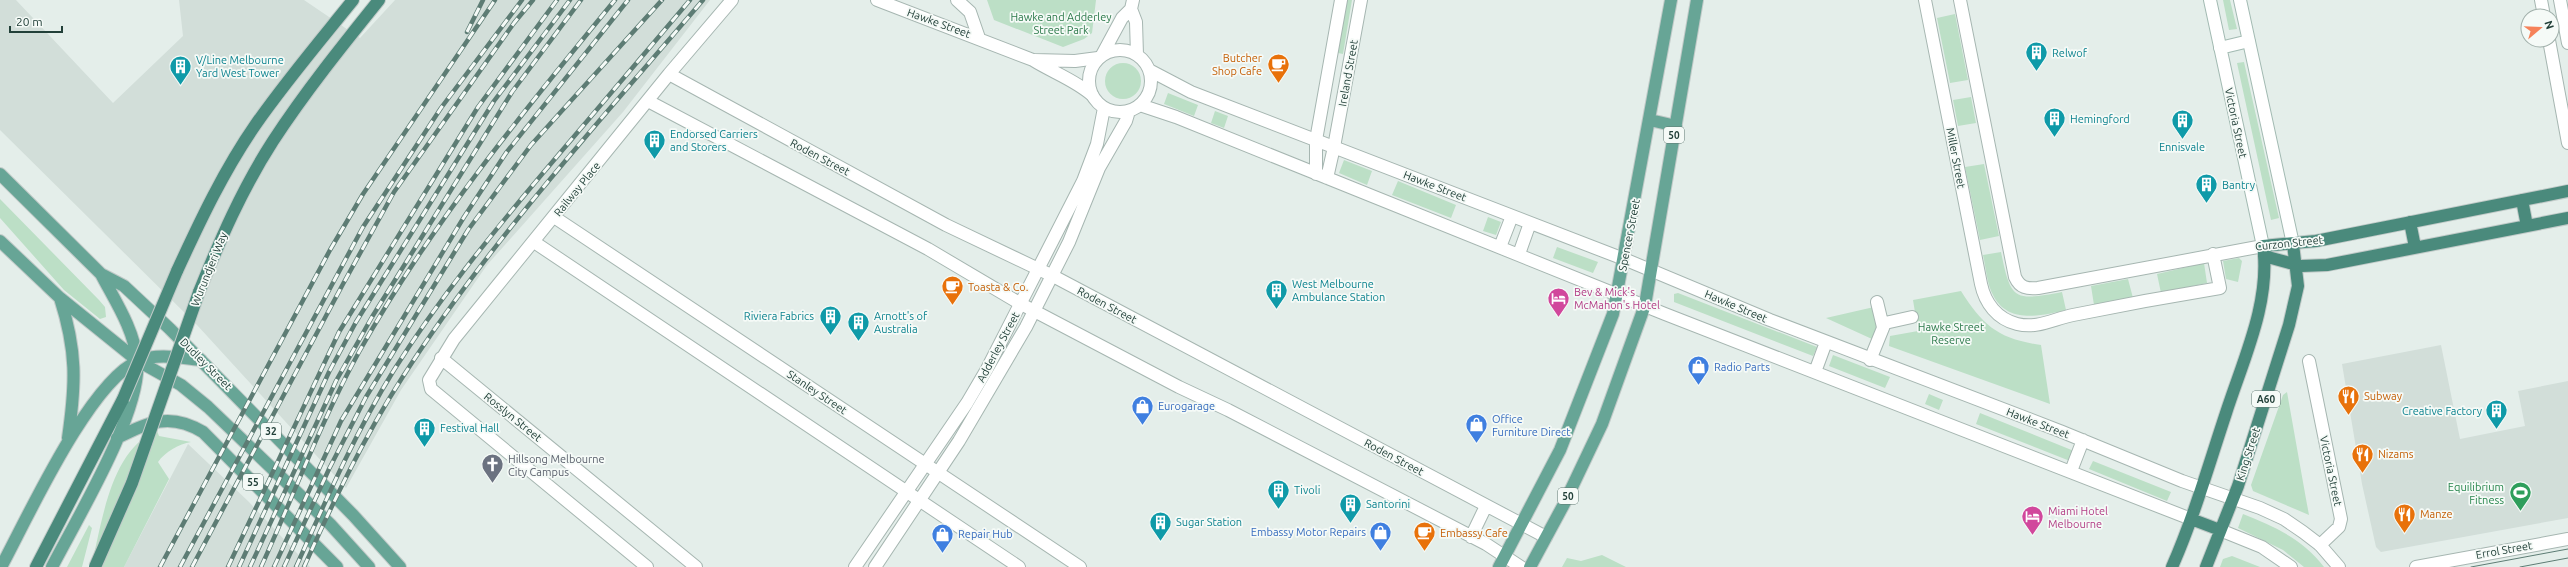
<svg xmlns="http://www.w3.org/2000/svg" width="2568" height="567" viewBox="0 0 2568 567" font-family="Ubuntu,sans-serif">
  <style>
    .built { fill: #d2ded9 }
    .green { fill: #bcdfc6 }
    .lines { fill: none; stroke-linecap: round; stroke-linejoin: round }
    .minor-casing { stroke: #a6b6b1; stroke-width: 14 }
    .tertiary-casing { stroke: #a6b6b1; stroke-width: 14 }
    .secondary-casing { stroke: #a2bab2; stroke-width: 14 }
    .primary-casing { stroke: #c1cac8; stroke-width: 14 }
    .trunk-casing { stroke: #c1cac8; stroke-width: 14 }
    .minor { stroke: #fff; stroke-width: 12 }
    .tertiary { stroke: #fff; stroke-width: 12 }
    .secondary { stroke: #fff; stroke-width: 12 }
    .primary { stroke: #67a596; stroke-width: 12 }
    .trunk { stroke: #4a8a7c; stroke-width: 12 }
    .tram { stroke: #5d7c74; stroke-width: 1 }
    .rail-casing { stroke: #5d7c74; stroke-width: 4.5 }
    .rail { stroke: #f5faf7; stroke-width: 3; stroke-dasharray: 9; stroke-linecap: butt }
    .trunk-bridge-casing { stroke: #c1cac8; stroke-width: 14; stroke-linecap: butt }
    .trunk-bridge { stroke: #4a8a7c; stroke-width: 12 }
    .labels { text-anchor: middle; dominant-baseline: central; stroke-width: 3.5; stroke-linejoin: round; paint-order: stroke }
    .shield { fill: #f5faf7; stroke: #617872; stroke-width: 1 }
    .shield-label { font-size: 10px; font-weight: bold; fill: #224039 }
    .park-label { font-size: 11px; fill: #2b794a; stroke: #f5faf7 }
    .street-label { font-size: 11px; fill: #224039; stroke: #f5faf7 }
    .culture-label { font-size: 11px; fill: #0d838f; stroke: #f5faf7; text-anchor: start }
    .food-label { font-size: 11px; fill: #c56008; stroke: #f5faf7; text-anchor: start }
    .hotel-label { font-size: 11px; fill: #b23c85; stroke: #f5faf7; text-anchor: start }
    .shop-label { font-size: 11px; fill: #366cbe; stroke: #f5faf7; text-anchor: start }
    .worship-label { font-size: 11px; fill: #5b616d; stroke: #f5faf7; text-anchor: start }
    .leisure-label { font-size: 11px; fill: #27864d; stroke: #f5faf7; text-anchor: end }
  </style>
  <rect width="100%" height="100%" fill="#e4eeea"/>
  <path class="built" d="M0,0H16L113,103L183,36L179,0H304L360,38L395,0H710L623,112L487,265L401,390L346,488L197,325L0,130Z
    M2441,345L2460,439L2525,426L2518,391L2568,381V518L2381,552L2376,547L2362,484L2342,364Z
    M188,444L249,502L310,567H124Z"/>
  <path class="green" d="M987,0H1096L1092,33L1084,39L1063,47L994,20Z
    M1347,0H1352L1343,54L1338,53Z
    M2223,0H2230L2237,29L2229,30Z
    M1955,14L1968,80L1950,83L1937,18Z
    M2244,62L2279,218L2271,220L2237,63Z
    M1105 81a18 18 0 1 1 36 0a18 18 0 1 1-36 0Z
    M1168,93L1198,105L1194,116L1164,104Z
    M1971,97L1976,123L1958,126L1953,100Z
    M1215,111L1228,116L1224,128L1211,123Z
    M1344,160L1372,171L1367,185L1339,173Z
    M1984,164L1999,236L1980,240L1965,167Z
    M1398,181L1456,205L1451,218L1392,195Z
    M0,199L99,300L105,307L106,317L100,319L64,290L0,218Z
    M1488,217L1501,222L1496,235L1483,231Z
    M1557,247L1598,262L1593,273L1553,258Z
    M2001,252C2011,301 2014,301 2062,292L2066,310C2041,316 2007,324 1993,295C1987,284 1986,268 1983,255Z
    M2239,258L2242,261L2238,282L2226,279L2223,261Z
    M2204,263L2207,283L2161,293L2157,274Z
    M2128,279L2133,298L2094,305L2091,286Z
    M1961,291C1983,326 1999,339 2041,345L2050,404L1889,346L1890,336L1918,331L1913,300Z
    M1678,293L1817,347L1813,356L1674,302V294Z
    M1874,307L1879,324L1872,339L1826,318Z
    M1833,355L1890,377L1885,388L1829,366Z
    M2287,392L2306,499L2309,515L2253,491L2251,485L2283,395Z
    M1929,394L1943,400L1939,410L1925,404Z
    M1980,413L2074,451L2070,461L1976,424Z
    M157,431L159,436L191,442C179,444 165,452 158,462L169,479L124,567H91C102,524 110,449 157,431Z
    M2093,461L2171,492L2167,501L2089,469Z
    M2243,514C2274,526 2304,540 2324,567H2304L2283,550L2238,528Z
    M89,525L92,528L82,567H67Z
    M1602,555L1626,567H1562L1567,558L1581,561Z
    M2232,556L2260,567H2220L2223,559Z"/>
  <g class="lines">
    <defs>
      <path id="minor" d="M877,0L1033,60C1052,72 1075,80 1092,95
        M957,0L970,12L979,38
        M1925,0L1981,284C1985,303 1997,319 2017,324C2038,329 2053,319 2073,315C2122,305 2171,296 2220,288L2213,254
        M1960,0L2015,277C2020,288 2027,289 2038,288L2263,246
        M2541,0L2544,16
        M2560,0L2568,43
        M2549,40L2568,143
        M1034,60L1075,61L1098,58
        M669,74L946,225L1053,276L1546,537
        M648,101L928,249L1021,304L1179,387L1228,410L1486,544L1521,567
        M1316,140L1341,0
        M1334,147L1361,0
        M554,217L1080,567
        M534,242L1019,567
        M1877,302L1883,327
        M441,358L696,567
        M1870,360L1885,323L1912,317
        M2309,361L2341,519L2339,527L2320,545
        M1471,537L1486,506
        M647,567L431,389L429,380L454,339L669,74L732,0"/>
      <path id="tertiary" d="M1131,9L1136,22L1137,55
        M1089 81a31 31 0 1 1 62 0a31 31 0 1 1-62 0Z
        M1102,55L1122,18L1131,9L1133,0
        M1149,70L1191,92L1624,259L1770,320L2060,431L2182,481L2260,508L2284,519L2303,532L2320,545L2339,567
        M1140,105L1176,117L1665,314L2191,519
        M1316,140V174
        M1327,178L1334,147
        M1500,247L1512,216
        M1519,254L1530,223
        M1815,372L1826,342
        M2071,471L2083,440
        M2220,530L2262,547L2291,567
        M855,567L967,403L987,369L1083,181L1097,144L1104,108
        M875,567L959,441L1026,327L1069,242L1099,168L1126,121L1129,111
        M2416,567L2568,539"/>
      <path id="secondary" d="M2210,0L2263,246
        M2240,0L2293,244
        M2220,48L2249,41"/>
      <path id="primary" d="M1650,120L1676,126
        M0,174L101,274L124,286L170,329L353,515L400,567
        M0,241L60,298L138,361L181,385L208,407L330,524L369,567
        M60,298C77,351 76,383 68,438
        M117,438C149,422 170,412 203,432L337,567
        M1,567C27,519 89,382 138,361C157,353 181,358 201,360
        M52,567C76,520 143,410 137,360C134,329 115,301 101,274
        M1499,567L1560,450L1613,314L1671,0
        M1530,567L1564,504L1602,424L1645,305L1697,0"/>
      <path id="trunk" d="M2522,200L2527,226
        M2410,222L2415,247
        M2264,256L2301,266L2327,265L2568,218
        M177,271C200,221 224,170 256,124C286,81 320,41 353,0
        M199,292C220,240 242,189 273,141C305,92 342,46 379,0
        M2191,519L2220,530
        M36,567L123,399
        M2172,567C2194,517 2209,464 2226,413C2243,360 2271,302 2263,246L2316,241L2568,191
        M2206,567L2238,486L2289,325L2298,286L2293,244"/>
    </defs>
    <use href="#minor" class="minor-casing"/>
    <use href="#tertiary" class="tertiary-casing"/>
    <use href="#secondary" class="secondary-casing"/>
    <use href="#primary" class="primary-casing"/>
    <use href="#trunk" class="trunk-casing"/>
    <use href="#minor" class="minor"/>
    <use href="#tertiary" class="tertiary"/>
    <use href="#secondary" class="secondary"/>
    <use href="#primary" class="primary"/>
    <use href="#trunk" class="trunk"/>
    <path class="tram" d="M2471,567L2568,549
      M2520,567L2568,558"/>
    <defs>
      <path id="rail" d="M467,32L483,0
        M160,567L330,250L363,194L495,0
        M180,567L363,227L441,108L522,0
        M192,567L343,284L394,192L514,23L533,0
        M228,567L339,332L478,107L557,0
        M239,567L329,372L356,322L494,101L570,0
        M250,567L336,381L372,317L512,92L581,0
        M261,567C294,495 321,421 359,352C430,225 523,112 615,0
        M274,567L341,421L464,217L506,153L628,0
        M284,567L329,469L366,397L468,230L531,145L662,0
        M296,567C326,500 355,433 394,370C438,300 490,236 543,173C592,115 641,58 690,0
        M304,567C333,502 364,437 402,378C489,242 599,122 703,0"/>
    </defs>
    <use href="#rail" class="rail-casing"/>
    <use href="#rail" class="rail"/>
    <defs>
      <path id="trunk-bridge" d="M123,399L177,271
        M95,567L132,483L199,292"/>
    </defs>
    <use href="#trunk-bridge" class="trunk-bridge-casing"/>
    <use href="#trunk-bridge" class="trunk-bridge"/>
  </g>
  <defs>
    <symbol id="building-pin" viewBox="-11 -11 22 30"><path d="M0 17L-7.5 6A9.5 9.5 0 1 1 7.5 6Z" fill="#0f9aa8" stroke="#f5faf7"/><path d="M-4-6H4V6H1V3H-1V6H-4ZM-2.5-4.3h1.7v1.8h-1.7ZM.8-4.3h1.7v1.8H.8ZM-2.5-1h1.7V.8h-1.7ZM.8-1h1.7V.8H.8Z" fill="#fff"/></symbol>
    <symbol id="cafe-pin" viewBox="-11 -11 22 30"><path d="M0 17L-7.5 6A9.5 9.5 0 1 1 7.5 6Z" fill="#e8710a" stroke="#f5faf7"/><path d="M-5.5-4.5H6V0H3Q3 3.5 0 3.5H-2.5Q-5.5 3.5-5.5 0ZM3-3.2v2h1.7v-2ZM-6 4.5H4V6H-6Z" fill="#fff"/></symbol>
    <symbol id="hotel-pin" viewBox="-11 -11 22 30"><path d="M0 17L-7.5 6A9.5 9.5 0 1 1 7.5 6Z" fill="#d1479c" stroke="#f5faf7"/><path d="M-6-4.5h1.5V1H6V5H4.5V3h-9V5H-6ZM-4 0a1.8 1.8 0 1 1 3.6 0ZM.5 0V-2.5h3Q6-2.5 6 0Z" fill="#fff"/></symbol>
    <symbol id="shop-pin" viewBox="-11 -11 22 30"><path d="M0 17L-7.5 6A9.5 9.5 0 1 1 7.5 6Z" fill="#3f7fe0" stroke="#f5faf7"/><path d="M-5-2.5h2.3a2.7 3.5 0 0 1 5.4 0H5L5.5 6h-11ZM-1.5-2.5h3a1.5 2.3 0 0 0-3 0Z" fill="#fff"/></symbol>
    <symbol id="restaurant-pin" viewBox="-11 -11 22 30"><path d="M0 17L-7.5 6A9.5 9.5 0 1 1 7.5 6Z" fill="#e8710a" stroke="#f5faf7"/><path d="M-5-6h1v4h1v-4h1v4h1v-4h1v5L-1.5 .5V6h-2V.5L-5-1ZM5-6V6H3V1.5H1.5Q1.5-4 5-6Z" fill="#fff"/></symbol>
    <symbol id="church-pin" viewBox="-11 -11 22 30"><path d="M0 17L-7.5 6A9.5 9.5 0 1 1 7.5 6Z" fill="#6b7280" stroke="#f5faf7"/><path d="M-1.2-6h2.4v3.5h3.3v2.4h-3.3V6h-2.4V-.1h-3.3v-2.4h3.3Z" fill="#fff"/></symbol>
    <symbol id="stadium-pin" viewBox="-11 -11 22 30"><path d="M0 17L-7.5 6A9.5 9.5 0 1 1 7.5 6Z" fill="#2e9e5b" stroke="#f5faf7"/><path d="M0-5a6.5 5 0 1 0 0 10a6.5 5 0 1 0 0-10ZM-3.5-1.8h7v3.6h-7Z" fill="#fff"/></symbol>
  </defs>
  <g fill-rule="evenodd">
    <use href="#building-pin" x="2024" y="40" width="25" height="34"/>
    <use href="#cafe-pin" x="1266" y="52" width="25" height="34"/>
    <use href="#building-pin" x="168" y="54" width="25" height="34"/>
    <use href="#building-pin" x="2042" y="106" width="25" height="34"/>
    <use href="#building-pin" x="2170" y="108" width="25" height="34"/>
    <use href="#building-pin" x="642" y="128" width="25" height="34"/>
    <use href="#building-pin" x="2194" y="172" width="25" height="34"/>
    <use href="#cafe-pin" x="940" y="274" width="25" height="34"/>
    <use href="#building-pin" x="1264" y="278" width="25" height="34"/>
    <use href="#hotel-pin" x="1546" y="286" width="25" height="34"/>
    <use href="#building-pin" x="818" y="304" width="25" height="34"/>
    <use href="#building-pin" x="846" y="310" width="25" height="34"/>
    <use href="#shop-pin" x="1686" y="354" width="25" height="34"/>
    <use href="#restaurant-pin" x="2336" y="384" width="25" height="34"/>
    <use href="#shop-pin" x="1130" y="394" width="25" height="34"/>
    <use href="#building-pin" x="2484" y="398" width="25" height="34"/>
    <use href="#shop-pin" x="1464" y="412" width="25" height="34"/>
    <use href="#building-pin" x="412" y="416" width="25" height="34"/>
    <use href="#restaurant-pin" x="2350" y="442" width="25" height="34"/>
    <use href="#church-pin" x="480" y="452" width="25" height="34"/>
    <use href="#building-pin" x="1266" y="478" width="25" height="34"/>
    <use href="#stadium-pin" x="2508" y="480" width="25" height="34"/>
    <use href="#building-pin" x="1338" y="492" width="25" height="34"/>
    <use href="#restaurant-pin" x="2392" y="502" width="25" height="34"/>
    <use href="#hotel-pin" x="2020" y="504" width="25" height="34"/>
    <use href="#building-pin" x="1148" y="510" width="25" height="34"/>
    <use href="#shop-pin" x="1368" y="520" width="25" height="34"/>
    <use href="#cafe-pin" x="1412" y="520" width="25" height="34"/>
    <use href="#shop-pin" x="930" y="522" width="25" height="34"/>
  </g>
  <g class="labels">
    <g class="shield">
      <rect x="1664" y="127" width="20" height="16" rx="3"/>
      <rect x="2252" y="391" width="28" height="16" rx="3"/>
      <rect x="261" y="423" width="20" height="16" rx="3"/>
      <rect x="243" y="474" width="20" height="16" rx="3"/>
      <rect x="1558" y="488" width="20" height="16" rx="3"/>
    </g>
    <g class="shield-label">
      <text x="1674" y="135">50</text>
      <text x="2266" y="399">A60</text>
      <text x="271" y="431">32</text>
      <text x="253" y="482">55</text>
      <text x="1568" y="496">50</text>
    </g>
    <g class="park-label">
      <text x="1061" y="17">Hawke and Adderley<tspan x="1061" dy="13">Street Park</tspan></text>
      <text x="1951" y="327">Hawke Street<tspan x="1951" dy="13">Reserve</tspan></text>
    </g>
    <g class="street-label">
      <text transform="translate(939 23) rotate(20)">Hawke Street</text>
      <text transform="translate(1348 73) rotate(-80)">Ireland Street</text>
      <text transform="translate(2236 123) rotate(78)">Victoria Street</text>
      <text transform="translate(820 157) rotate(28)">Roden Street</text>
      <text transform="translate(1956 158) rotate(79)">Miller Street</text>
      <text transform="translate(1435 186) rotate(21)">Hawke Street</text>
      <text transform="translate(577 189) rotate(-51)">Railway Place</text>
      <text transform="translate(1629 235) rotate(-79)">Spencer Street</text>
      <text transform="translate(2289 243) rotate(-6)">Curzon Street</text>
      <text transform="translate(209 269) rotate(-68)">Wurundjeri Way</text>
      <text transform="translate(1107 305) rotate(28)">Roden Street</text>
      <text transform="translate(1736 306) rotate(23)">Hawke Street</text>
      <text transform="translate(998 347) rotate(-62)">Adderley Street</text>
      <text transform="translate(206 364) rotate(45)">Dudley Street</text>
      <text transform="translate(817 392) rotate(34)">Stanley Street</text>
      <text transform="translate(513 417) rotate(39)">Rosslyn Street</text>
      <text transform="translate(2038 423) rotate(21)">Hawke Street</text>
      <text transform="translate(2248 454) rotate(-72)">King Street</text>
      <text transform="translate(1394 457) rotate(28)">Roden Street</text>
      <text transform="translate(2331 471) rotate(78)">Victoria Street</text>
      <text transform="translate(2504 550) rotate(-10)">Errol Street</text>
    </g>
    <g class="culture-label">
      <text x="2052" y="53">Relwof</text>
      <text x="196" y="60">V/Line Melbourne<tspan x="196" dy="13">Yard West Tower</tspan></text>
      <text x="2070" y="119">Hemingford</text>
      <text x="670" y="134">Endorsed Carriers<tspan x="670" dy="13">and Storers</tspan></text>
      <text x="2182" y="147" text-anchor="middle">Ennisvale</text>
      <text x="2222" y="185">Bantry</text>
      <text x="1292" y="284">West Melbourne<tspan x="1292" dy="13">Ambulance Station</tspan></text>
      <text x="814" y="316" text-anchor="end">Riviera Fabrics</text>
      <text x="874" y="316">Arnott's of<tspan x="874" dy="13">Australia</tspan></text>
      <text x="2482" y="411" text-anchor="end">Creative Factory</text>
      <text x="440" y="428">Festival Hall</text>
      <text x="1294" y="490">Tivoli</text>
      <text x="1366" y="504">Santorini</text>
      <text x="1176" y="522">Sugar Station</text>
    </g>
    <g class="food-label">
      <text x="1262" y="58" text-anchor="end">Butcher<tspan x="1262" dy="13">Shop Cafe</tspan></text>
      <text x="968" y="287">Toasta &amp; Co.</text>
      <text x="2364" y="396">Subway</text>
      <text x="2378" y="454">Nizams</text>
      <text x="2420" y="514">Manze</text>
      <text x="1440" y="533">Embassy Cafe</text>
    </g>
    <g class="hotel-label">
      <text x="1574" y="292">Bev &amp; Mick's<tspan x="1574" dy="13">McMahon's Hotel</tspan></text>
      <text x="2048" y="511">Miami Hotel<tspan x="2048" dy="13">Melbourne</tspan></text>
    </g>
    <g class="shop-label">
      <text x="1714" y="367">Radio Parts</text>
      <text x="1158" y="406">Eurogarage</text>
      <text x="1492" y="419">Office<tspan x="1492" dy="13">Furniture Direct</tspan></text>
      <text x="1366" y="532" text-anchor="end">Embassy Motor Repairs</text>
      <text x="958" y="534">Repair Hub</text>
    </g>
    <g class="worship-label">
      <text x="508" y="459">Hillsong Melbourne<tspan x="508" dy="13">City Campus</tspan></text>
    </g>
    <g class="leisure-label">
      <text x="2504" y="487">Equilibrium<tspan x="2504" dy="13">Fitness</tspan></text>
    </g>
  </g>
  <g transform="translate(2540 28) rotate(71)"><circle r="19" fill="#f5faf7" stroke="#a1b0ab"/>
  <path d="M0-3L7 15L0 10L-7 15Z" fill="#f6825a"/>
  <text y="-6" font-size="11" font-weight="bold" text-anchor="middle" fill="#224039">N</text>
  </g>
  <path d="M10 26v6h52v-6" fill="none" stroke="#224039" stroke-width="2"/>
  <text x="16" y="26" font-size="12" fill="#224039" stroke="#f5faf7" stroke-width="3" paint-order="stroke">20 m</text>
</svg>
